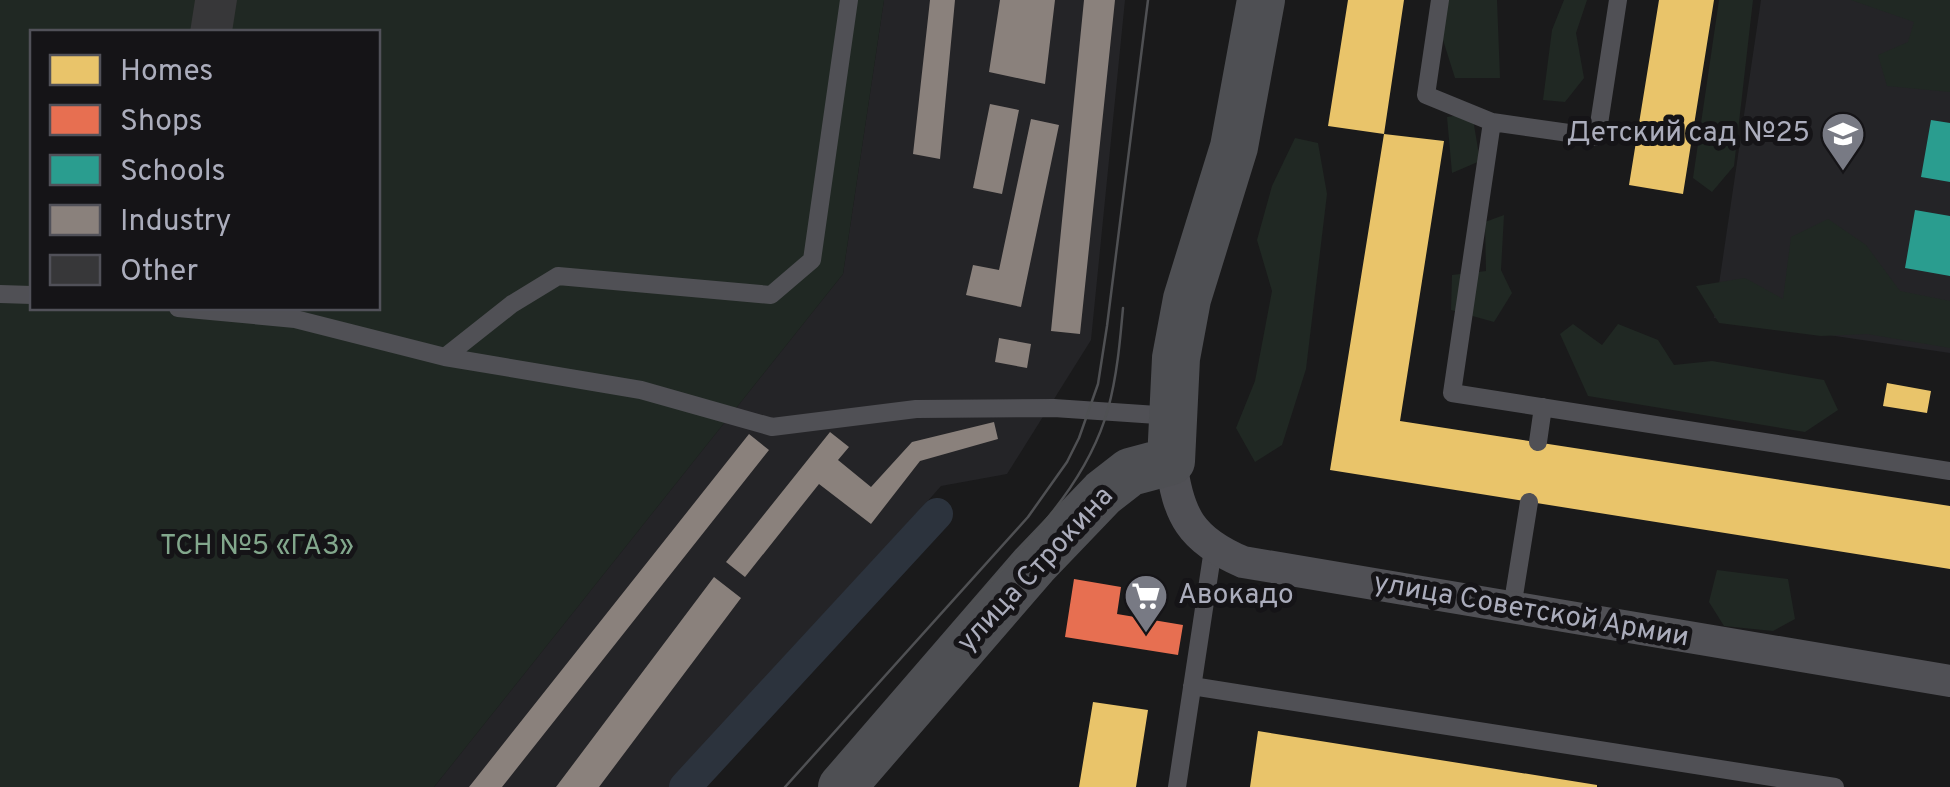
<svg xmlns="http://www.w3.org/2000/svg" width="1950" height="787" viewBox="0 0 1950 787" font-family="Overpass,sans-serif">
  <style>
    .built { fill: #242427 }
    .green { fill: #202823; fill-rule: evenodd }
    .homes { fill: #e9c46a }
    .shops { fill: #e76f51 }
    .schools { fill: #2a9d8f }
    .industry { fill: #8a817c }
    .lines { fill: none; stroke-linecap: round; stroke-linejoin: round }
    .canal { stroke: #2c333d; stroke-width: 32 }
    .building { fill: #373739 }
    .lane { stroke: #505055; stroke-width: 18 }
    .street { stroke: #505055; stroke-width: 32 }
    .secondary { stroke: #4e4f53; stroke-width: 48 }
    .tram { stroke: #4f5053; stroke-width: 2.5 }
    .labels { text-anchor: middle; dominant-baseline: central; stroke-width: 10; stroke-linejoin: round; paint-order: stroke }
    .poi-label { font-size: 28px; fill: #abadbc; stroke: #151417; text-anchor: end }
    .park-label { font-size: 28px; fill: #82a78c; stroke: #151417 }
    .street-label { font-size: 28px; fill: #abadbc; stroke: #151417 }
  </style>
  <rect width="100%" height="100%" fill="#1a1a1b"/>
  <path class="built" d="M884,0H1125L1091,340L1007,474L941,486L676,787H434L843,274Z
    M1761,0H1950V353L1714,318Z"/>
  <path class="green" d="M0,0H884L843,274L434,787H0ZM32,32H378V308H32Z
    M1436,0H1497L1500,78H1455L1437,21Z
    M1564,0H1587L1576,33L1584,78L1565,102L1543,100L1552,30Z
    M1719,0H1753L1734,166L1712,192L1693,178Z
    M1851,0H1950V92L1887,86L1878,55L1908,42L1914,22Z
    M1472,113L1480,161L1452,173L1447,117Z
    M1295,138L1318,143L1327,194L1306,369L1282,445L1255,462L1236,428L1255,381L1272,291L1257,240L1272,186Z
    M1504,215L1501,270L1512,293L1494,322L1451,310L1452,275L1486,271L1485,222Z
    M1828,219L1866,245L1900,291L1950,301V348L1867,334L1821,336L1719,323L1696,286L1745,278L1783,299L1791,237Z
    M1573,324L1602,345L1618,324L1658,340L1674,365L1712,361L1824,380L1838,410L1805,432L1588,396L1560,334Z
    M1717,570L1788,579L1795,619L1773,631L1724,626L1709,602Z"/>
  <path class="homes" d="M1348,0H1404L1384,134L1328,126Z
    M1659,0H1714L1683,194L1629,185Z
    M1384,134L1444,141L1400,421L1950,506V569L1330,470Z
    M1887,383L1931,391L1927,413L1883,406Z
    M1093,702L1148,710L1136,787H1079Z
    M1258,731L1597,785V787H1250Z"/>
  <path class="shops" d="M1074,579L1121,587L1117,614L1183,625L1178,655L1065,637Z"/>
  <path class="schools" d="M1931,120L1950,123V182L1921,177Z
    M1915,210L1950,216V276L1905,268Z"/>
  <path class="industry" d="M930,0H955L940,159L913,154Z
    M1000,0H1055L1045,84L989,72Z
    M1084,0H1115L1080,334L1051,331Z
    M990,104L1019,110L1002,194L973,188Z
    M1031,119L1059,125L1021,307L966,295L973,265L999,270Z
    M999,338L1031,344L1027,368L995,362Z
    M994,422L998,439L920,461L871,524L819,484L745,577L726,562L830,432L849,447L838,460L871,487L912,442Z
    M749,434L769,450L502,787H469Z
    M714,577L741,598L599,787H556Z"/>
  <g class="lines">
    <path class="canal" d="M685,787L937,514"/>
  </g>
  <path class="building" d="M195,0H237L232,32H190Z"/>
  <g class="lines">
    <path class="lane" d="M1440,0L1426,95L1492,122L1597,137L1618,0
      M1492,122L1452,393L1950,471
      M0,294L32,295
      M178,308L295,319L445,357L641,390L772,427L916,409L1054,408L1172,416
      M445,357L512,304L558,276L771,295L812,260L849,0
      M1538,442L1543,407
      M1512,608L1529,502
      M1192,686L1835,787
      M1177,787L1213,549"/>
    <path class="street" d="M1171,461C1178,516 1191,540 1243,562L1950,681"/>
    <path class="secondary" d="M842,787L1034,565L1103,493L1130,472L1171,461L1176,358L1187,299L1234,147L1261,0"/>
    <path class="tram" d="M969,606C1022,547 1086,488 1108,409C1117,376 1120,342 1123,308
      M785,787L1028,517L1067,462L1079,438L1098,384L1107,326L1148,0"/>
  </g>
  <defs>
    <symbol id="school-pin" viewBox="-11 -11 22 30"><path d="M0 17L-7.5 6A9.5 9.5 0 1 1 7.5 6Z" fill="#787a84" stroke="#151417"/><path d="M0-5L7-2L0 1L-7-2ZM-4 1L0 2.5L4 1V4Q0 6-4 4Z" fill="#fff"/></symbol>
    <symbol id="supermarket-pin" viewBox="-11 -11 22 30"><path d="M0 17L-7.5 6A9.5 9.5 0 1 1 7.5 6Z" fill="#787a84" stroke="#151417"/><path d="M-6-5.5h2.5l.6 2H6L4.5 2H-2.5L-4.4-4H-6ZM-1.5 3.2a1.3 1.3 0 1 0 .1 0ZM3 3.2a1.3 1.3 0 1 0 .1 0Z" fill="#fff"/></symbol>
  </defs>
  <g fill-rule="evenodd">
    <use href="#school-pin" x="1818" y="109" width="50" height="68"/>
    <use href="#supermarket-pin" x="1121" y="571" width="50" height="68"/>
  </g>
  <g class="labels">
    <g class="poi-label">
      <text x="1810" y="134">Детский сад №25</text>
      <text x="1178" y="596" text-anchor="start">Авокадо</text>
    </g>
    <g class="park-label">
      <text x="257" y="547">ТСН №5 «ГАЗ»</text>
    </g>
    <g class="street-label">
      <text transform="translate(1036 570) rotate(-47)">улица Строкина</text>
      <text transform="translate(1531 611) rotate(10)">улица Советской Армии</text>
    </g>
  </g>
  <rect x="30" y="30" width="350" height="280" fill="#151417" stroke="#515159" stroke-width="2.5"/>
  <rect x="50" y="55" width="50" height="30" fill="#e9c46a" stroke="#515159" stroke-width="2.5"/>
  <text x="120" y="80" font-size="30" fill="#abadbc">Homes</text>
  <rect x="50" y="105" width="50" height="30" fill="#e76f51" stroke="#515159" stroke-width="2.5"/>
  <text x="120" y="130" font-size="30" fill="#abadbc">Shops</text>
  <rect x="50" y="155" width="50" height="30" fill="#2a9d8f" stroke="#515159" stroke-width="2.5"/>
  <text x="120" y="180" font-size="30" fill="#abadbc">Schools</text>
  <rect x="50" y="205" width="50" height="30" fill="#8a817c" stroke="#515159" stroke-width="2.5"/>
  <text x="120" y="230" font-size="30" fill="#abadbc">Industry</text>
  <rect x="50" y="255" width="50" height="30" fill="#373739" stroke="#515159" stroke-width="2.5"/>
  <text x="120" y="280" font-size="30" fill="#abadbc">Other</text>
</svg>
